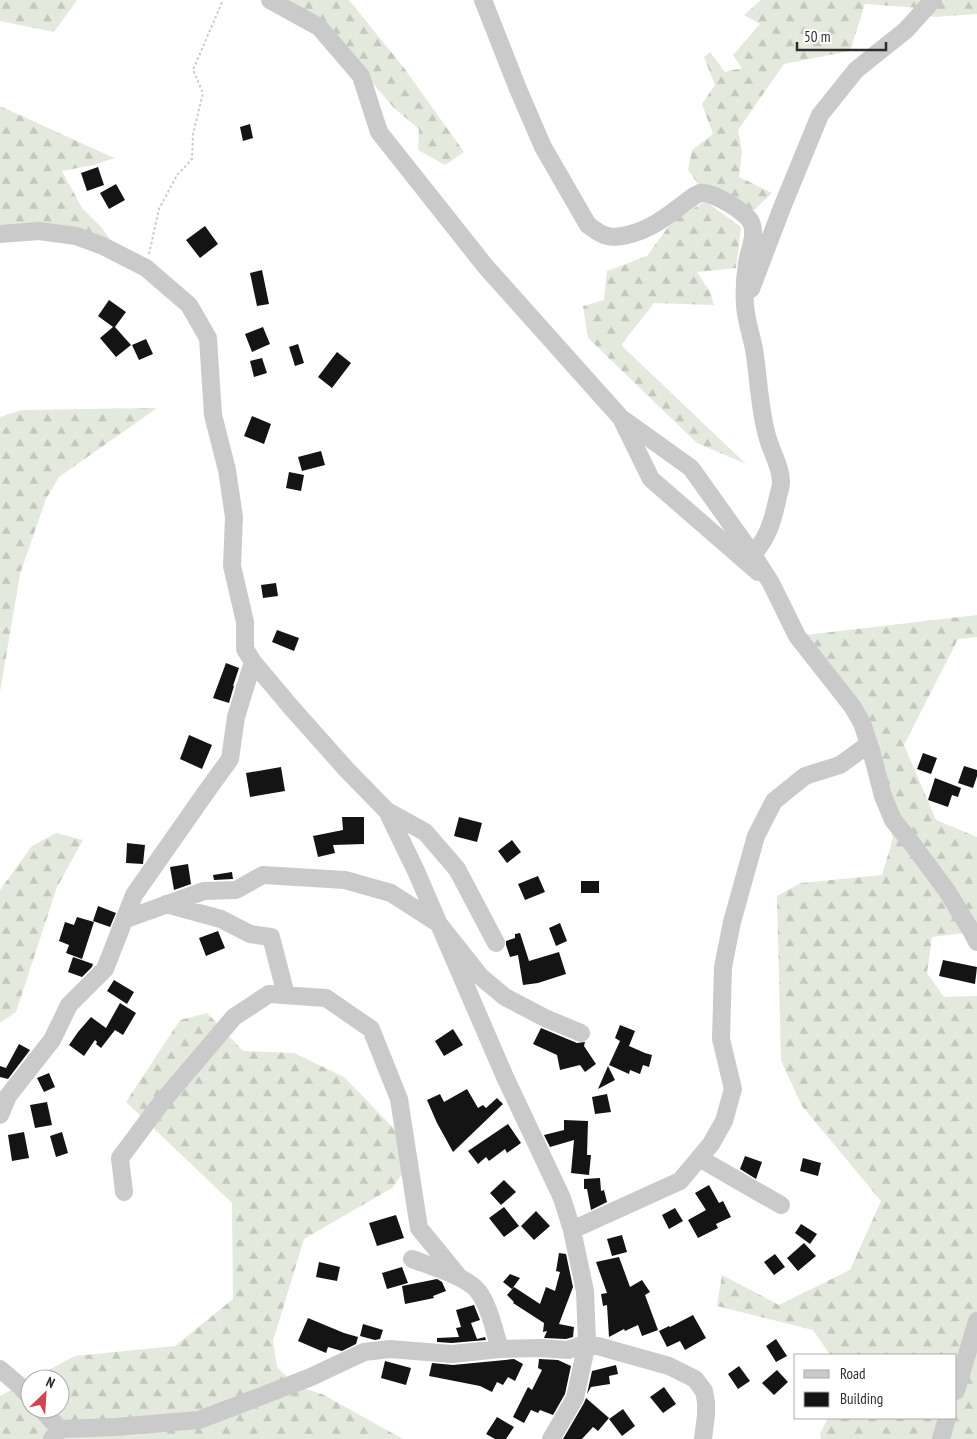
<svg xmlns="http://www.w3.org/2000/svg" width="977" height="1439" viewBox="0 0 977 1439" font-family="'PT Sans Narrow',sans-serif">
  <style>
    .forest { fill: url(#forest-firs) }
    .building { fill: #141414 }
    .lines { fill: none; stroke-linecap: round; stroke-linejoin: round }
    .path { stroke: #cacaca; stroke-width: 2; stroke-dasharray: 2.5 2.5; stroke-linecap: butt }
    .minor { stroke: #cacaca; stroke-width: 18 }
  </style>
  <defs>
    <pattern id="forest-firs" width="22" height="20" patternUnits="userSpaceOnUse" patternTransform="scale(1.25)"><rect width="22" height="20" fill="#e3e9dc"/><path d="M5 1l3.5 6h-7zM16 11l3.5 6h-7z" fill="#c3c8bd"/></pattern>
  </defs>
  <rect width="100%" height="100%" fill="#fff"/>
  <path class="forest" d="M0,0H77L54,32L0,21Z
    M278,0H349L404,68L464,152L445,165L418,150L419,129L394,108L347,53Z
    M761,0H977V14L933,17L920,8L865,4L850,51L784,64L738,130L742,152L739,177L772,193L752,212L701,188L688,170L692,150L713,134L702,104L715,85L704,57L710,52L725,72L742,68L733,55L760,24L744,15Z
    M0,106L114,158L94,165L62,171L82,208L102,228L121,255L103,246L0,234Z
    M705,201L741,227L736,268L697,272L710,292L714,305L654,303L621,345L746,464L697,443L588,338L583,306L604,300L607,271L647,256L671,223Z
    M157,408L59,477L46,499L20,574L0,692V417L21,410Z
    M977,615V637L958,639L904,745L936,820L977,837V933L972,932L932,937L927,973L944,997L977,996V1439H821L820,1434L828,1418H956V1355H830L813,1330L717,1306L722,1275L779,1305L850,1270L881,1201L802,1106L781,1061L777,896L801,883L882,875L893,838L871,750L797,636Z
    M56,833L83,840L57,887L16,1012L0,1023V890L32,846Z
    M207,1013L243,1051L294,1053L344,1077L403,1138L408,1166L392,1188L304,1239L273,1341L277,1367L296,1386L322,1394L403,1439H0V1396L30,1380V1409H60V1379H32L75,1356L175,1346L233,1299L232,1203L126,1102L180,1020Z"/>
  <path class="building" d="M250,124L253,138L243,141L240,127Z
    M98,167L104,185L87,191L81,173Z
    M116,184L125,200L109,209L100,193Z
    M205,226L218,244L200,258L186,240Z
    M262,270L269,304L257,306L250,273Z
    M109,300L126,312L115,327L131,345L116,357L100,338L113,327L98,316Z
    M263,327L270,344L252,352L245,334Z
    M146,339L153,354L139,360L132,345Z
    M298,344L304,363L295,366L289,347Z
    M337,352L351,363L332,388L318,377Z
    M262,358L267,373L254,377L250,361Z
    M252,416L271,424L264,444L244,436Z
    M321,451L325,465L302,471L298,457Z
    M289,472L304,475L301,491L286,488Z
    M276,583L278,596L263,598L261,585Z
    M277,630L299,638L294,651L272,642Z
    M226,663L239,668L233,686H234L229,703L213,698Z
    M189,735L212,745L202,769L180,759Z
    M923,753L937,758L931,774L917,769Z
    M964,766L977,770V776L973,788L958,783Z
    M281,767L285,791L250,797L246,773Z
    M935,778L961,788L958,797L952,795L948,807L928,800Z
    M342,817H364V844L333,845L335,853L318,857L313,836L343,830Z
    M459,817L482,823L477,842L454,836Z
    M512,840L521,852L507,863L498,851Z
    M127,843L145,845L143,864L126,863Z
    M188,864L191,884L174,890L170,867Z
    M232,872L233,879L214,880L213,875Z
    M538,876L545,892L525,900L518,884Z
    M581,881H599V893H581Z
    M98,906L116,913L110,927L93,921Z
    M77,917L94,922L82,959L66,953L69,945L59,941L65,922L74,925Z
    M560,923L567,941L556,946L549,928Z
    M218,931L225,948L206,956L199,938Z
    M520,933L529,961L559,952L566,974L538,983L523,985L518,955L510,957L506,945V941L515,938V934Z
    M73,957L93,964L92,967L82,977L68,972Z
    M943,960L977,967L975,984L939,976Z
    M114,980L134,992L127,1004L107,991Z
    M120,1003L136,1013L123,1035L115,1030L101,1048L96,1044L97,1042L95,1040L84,1056L69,1045L78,1032L91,1017L106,1028Z
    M620,1025L635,1031L629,1046L645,1053L652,1055L649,1067L643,1065L640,1074L630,1070L629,1074L609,1065L620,1041L615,1038Z
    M541,1028L577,1043L585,1042L584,1046L596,1064L585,1072L580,1065L560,1070L557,1055L533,1044Z
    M453,1029L463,1045L444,1056L435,1041Z
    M19,1044L30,1050L8,1079L0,1077V1066L6,1068Z
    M608,1066L615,1080L598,1089Z
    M49,1073L55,1087L44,1092L37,1078Z
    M467,1089L478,1108L483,1105L486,1108L497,1098L503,1104L453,1152L437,1123L427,1100L440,1094L444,1102Z
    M607,1094L611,1112L595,1114L592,1097Z
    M47,1102L52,1125L35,1128L30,1105Z
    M564,1120L588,1121L587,1155H591L589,1175L571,1173L574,1140L550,1147L544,1135L564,1130Z
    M508,1124L521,1143L507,1153L505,1149L489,1161L486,1157L478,1164L468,1151Z
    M24,1132L29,1158L12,1161L8,1135Z
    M62,1132L68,1153L56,1157L50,1136Z
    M745,1156L762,1162L756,1179L740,1169Z
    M803,1158L821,1163L818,1176L800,1171Z
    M600,1178L601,1191L604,1190L607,1202L591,1210L587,1189H584V1179Z
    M504,1180L516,1192L501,1205L490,1193Z
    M709,1185L719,1203L723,1201L731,1217L716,1224L718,1228L698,1238L688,1220L706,1210L695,1193Z
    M504,1207L519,1226L504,1237L489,1218Z
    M675,1208L683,1221L669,1229L662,1215Z
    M536,1211L550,1226L534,1240L521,1226Z
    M396,1215L404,1238L377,1246L369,1223Z
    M801,1224L817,1234L810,1244L795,1233Z
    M622,1235L627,1252L612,1256L607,1239Z
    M804,1243L816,1256L798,1271L787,1258Z
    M559,1253L566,1254L573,1287L559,1324L574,1327L573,1337L566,1339L544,1338L547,1331L543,1332L544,1323L513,1303L514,1302L507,1295L514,1287L540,1304L546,1287L555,1291L560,1272L556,1271Z
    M775,1254L785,1267L774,1275L764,1262Z
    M619,1257L630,1287L642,1280L650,1292L645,1295L658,1330L642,1336L638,1325L625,1331L624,1329L609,1337L607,1305L603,1306L601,1294L607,1293L596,1262Z
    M319,1262L340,1267L337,1281L316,1277Z
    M402,1267L408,1283L387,1289L382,1273Z
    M510,1274L520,1278L512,1289L503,1282Z
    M437,1279L442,1282L446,1291L433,1296L434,1298L405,1304L402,1286Z
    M474,1305L480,1320L471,1323L477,1339L485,1337L486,1340L452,1343L437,1342V1338L459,1337L456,1328L461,1327L456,1310Z
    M693,1315L706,1338L685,1350L680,1341L667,1347L659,1331L669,1326L670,1327Z
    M308,1318L344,1333L358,1337L356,1344L342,1351L328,1347L326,1353L298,1341Z
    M363,1324L383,1330L380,1339L375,1340L360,1336Z
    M776,1339L787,1356L776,1362L766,1346Z
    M514,1359L523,1364L515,1381L508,1377L503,1385L497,1382L492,1392L480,1386L429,1376L432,1363L453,1365Z
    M539,1359L558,1360L571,1366L565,1394L553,1415L540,1410L538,1413L531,1410L524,1423L513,1417L528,1387L532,1390L542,1370L538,1368Z
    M385,1361L411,1368L406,1385L381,1378Z
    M616,1365L618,1374L609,1376L610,1384L591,1387L587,1394L592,1371Z
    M739,1366L750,1381L738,1389L728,1374Z
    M777,1370L788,1382L774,1395L762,1383Z
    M664,1387L676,1404L663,1413L650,1397Z
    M586,1398L609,1418L598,1431L593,1427L582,1439H563L584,1403Z
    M623,1409L635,1426L622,1436L609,1419Z
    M497,1417L514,1427L506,1439H495L486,1434Z"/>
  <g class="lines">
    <path class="path" d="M149,254L159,209L177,175L192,159L193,134L203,93L193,70L223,0"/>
    <path class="minor" d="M270,0L319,27L361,76L379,132L486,267L621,418L651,479L758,572
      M483,0L518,89L543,147L588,225C594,229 600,235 608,236C614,238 621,236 627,235C654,229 672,212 694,196C696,195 698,194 700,193C712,191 746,212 751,222C757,235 749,250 747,263C745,276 744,291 745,305C746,320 751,334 754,349C759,379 759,410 768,439C772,453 781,467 781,482C781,488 778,495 777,501C772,524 768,536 753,555L771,583L797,636L852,706L862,723L871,750L883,796L893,820L910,841L947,891L972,932L977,942
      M0,234L39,231L76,236L103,246L146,268L189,305L208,338L213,415L227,470L234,517L232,566L245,622V649L253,662L290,706L346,769L387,811L416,871L505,1077L562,1198L572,1230L585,1291L587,1343L575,1398L551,1439
      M751,289L783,205L820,115L856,70L906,30L933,0
      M624,420L691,468L753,555
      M387,811L425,832L457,869L496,943
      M166,904L221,919L250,934L271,937L286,995
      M126,919L204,891L236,890L263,875L345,880L391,893L439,924L481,977L505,997L545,1018L581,1033
      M0,1115L8,1096L52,1040L69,1005L105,969L134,895L204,795L230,759L236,717L253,662
      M699,1158L781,1205
      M124,1192L120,1158L161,1103L234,1017L269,994L326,998L371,1029L399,1099L419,1228L459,1277
      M572,1230L680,1181L711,1144L724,1121L733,1089L721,1039L723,967L732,922L756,836L774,801L805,776L840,765L862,749L871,750
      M412,1259C430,1266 466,1276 478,1291C490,1307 494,1331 500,1349
      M0,1369L20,1386L30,1397
      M956,1391L977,1321
      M41,1409L60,1429
      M52,1439L60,1429L116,1427L199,1420L311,1377L364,1352L390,1349L452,1354L500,1349L540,1348L568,1350L587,1343L669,1366L695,1379L704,1391L706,1402V1415L703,1439
      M941,1439L947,1418"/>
  </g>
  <rect x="794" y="1354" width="162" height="65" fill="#ffffff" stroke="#ababab"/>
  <rect x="804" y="1370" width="25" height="8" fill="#cacaca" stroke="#ababab"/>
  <text x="840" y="1379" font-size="15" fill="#2d2d2d">Road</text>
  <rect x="804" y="1392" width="25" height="15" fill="#141414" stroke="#ababab"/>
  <text x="840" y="1404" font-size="15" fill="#2d2d2d">Building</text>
  <g transform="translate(45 1394) rotate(25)"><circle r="24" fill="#ffffff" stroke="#ababab"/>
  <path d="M0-4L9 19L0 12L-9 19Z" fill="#cf4551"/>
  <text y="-8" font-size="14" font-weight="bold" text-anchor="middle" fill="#2d2d2d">N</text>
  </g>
  <path d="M797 42v8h89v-8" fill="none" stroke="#2d2d2d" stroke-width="2.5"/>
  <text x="804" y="42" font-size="15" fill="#2d2d2d" stroke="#ffffff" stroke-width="4" paint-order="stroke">50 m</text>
</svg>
